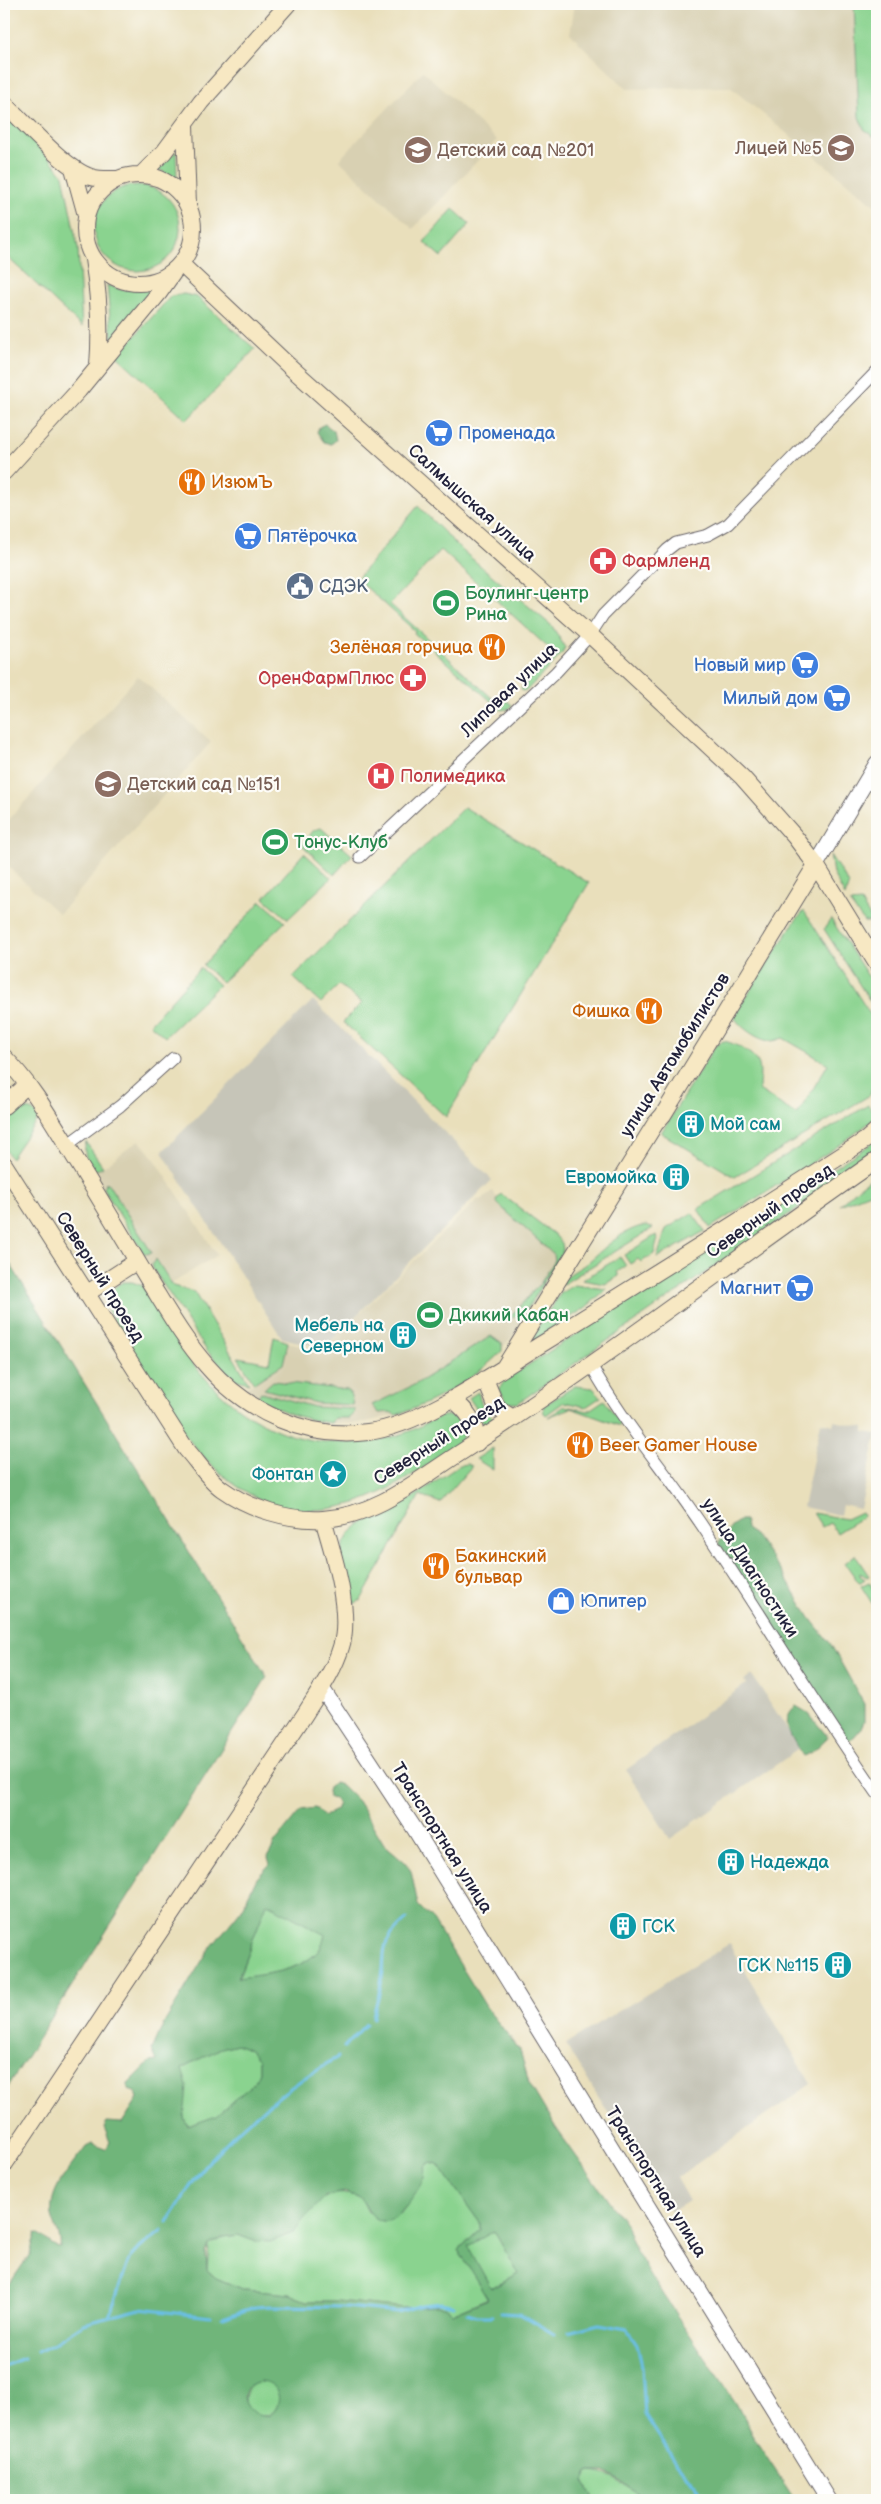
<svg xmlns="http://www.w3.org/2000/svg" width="881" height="2504" viewBox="0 0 881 2504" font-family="'Balsamiq Sans',sans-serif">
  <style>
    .built { fill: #d8d0b2 }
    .industrial { fill: #c6c5b8 }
    .green { fill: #8ad38f; stroke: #567a65 }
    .forest { fill: #6fb57a; stroke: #486c5a; fill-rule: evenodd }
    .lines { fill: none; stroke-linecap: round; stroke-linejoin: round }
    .stream { stroke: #6bbfe7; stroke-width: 3 }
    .minor-casing { stroke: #686468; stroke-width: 13 }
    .tertiary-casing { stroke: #686468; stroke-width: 17 }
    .secondary-casing { stroke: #686468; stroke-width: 18 }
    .minor { stroke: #fff; stroke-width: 11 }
    .tertiary { stroke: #fff; stroke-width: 15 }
    .secondary { stroke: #f7e8c3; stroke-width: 16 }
    .labels { text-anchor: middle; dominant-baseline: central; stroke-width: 4.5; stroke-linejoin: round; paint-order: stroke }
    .education-label { font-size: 18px; fill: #785e54; stroke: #fdfcf7; text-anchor: start }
    .shop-label { font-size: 18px; fill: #366cbe; stroke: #fdfcf7; text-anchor: start }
    .food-label { font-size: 18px; fill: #c56008; stroke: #fdfcf7; text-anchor: start }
    .street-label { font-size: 18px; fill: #22223b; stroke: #fdfcf7 }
    .health-label { font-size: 18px; fill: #be3a42; stroke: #fdfcf7; text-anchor: start }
    .service-label { font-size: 18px; fill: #4e5e75; stroke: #fdfcf7; text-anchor: start }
    .leisure-label { font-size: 18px; fill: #27864d; stroke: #fdfcf7; text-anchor: start }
    .culture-label { font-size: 18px; fill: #0d838f; stroke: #fdfcf7; text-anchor: end }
  </style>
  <rect width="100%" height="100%" fill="#fdfcf7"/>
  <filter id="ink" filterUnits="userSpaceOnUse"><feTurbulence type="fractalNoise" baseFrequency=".02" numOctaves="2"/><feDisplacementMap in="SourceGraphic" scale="10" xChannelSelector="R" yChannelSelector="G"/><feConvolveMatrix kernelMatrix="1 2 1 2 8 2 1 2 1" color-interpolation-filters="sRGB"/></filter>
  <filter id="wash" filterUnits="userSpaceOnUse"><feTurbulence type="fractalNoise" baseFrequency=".0096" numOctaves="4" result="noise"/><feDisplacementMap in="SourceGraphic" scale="20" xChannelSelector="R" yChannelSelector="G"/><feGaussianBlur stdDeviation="1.12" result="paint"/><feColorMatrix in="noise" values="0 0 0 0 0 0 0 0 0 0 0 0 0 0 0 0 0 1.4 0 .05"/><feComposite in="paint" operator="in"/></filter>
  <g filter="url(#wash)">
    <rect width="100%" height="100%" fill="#e9dfbb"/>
    <path class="built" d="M575,4H877V207L730,87L627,89L570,34Z
      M423,71L497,140L413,229L339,160Z
      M138,676L211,742L59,914L5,864L4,825Z
      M139,1140L156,1161L217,1255L165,1288L94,1174Z
      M492,1191L497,1198L501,1194L504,1195L554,1234L562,1243L567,1255L513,1336L482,1370L455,1388L407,1412L362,1423H331L299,1417L264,1402L244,1389L266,1373L281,1366L288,1342L315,1350L325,1347L477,1200L483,1199Z"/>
    <path class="industrial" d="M313,1000L492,1180L324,1348L282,1338L162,1152Z
      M834,1421L864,1427V1432L877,1434L860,1509L842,1505L840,1515L803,1507L821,1422L833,1425Z
      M752,1675L800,1748L670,1839L626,1770L746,1684L744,1681Z
      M729,1944L811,2084L676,2178L689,2201L671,2212L565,2044Z"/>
    <path class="green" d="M854,4H877V139L864,129L859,117Z
      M4,114L40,146L63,175L78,248L82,327L4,254Z
      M176,151L177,179L158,169Z
      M94 228a43 43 0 1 1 86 0a43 43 0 1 1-86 0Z
      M453,209L470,224L441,257L424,242Z
      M107,285L122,290L158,289L112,340Z
      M184,294L197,297L255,349L187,420L117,356L171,296Z
      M418,506L464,552L552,626L565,647L562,654L527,690L522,691L521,688L554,653L441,550L390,604L494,700L507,701L512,705L509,709L501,710L414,633L415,631L357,579Z
      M464,807L589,883L446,1117L343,1022L362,1003L339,985L321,1003L293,977Z
      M321,828L352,855L334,875L302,845L314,830Z
      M304,853L331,878L288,919L264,898Z
      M830,855L849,884L845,896L833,874Z
      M261,901L285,922L222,982L203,965Z
      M861,902L873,922H864L850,903Z
      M804,911L877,1025V1074L870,1095L735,1177L661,1133L715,1046L723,1041C733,1042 756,1054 759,1065C761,1072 759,1082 759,1090L797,1115L828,1064L783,1038C779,1039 775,1041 771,1041C759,1041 738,1026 734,1016L795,921Z
      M831,919L877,990V1012L824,929Z
      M200,968L219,985L165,1037L150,1024Z
      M868,1105L877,1117L841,1144L710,1228L698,1209Z
      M23,1108L33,1111L39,1117L11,1158L4,1148V1119L13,1110Z
      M877,1140V1153L518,1403H508L499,1389L505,1380Z
      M86,1142L103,1167L97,1170L93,1169C86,1161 83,1152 86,1142Z
      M877,1174V1190L840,1205L858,1188Z
      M107,1182L152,1253L144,1254L103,1188Z
      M501,1194L554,1234L562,1243L563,1250L528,1308L505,1322L540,1284L555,1260L554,1255L498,1204L496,1200Z
      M692,1213L705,1231L657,1258L666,1229Z
      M647,1225L653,1228L560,1286C566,1273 577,1271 587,1263C605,1248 622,1229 647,1225Z
      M656,1235L658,1238L654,1254L641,1262L638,1259L630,1264L624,1255Z
      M620,1257L626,1266L617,1272L619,1276L605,1284L582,1280Z
      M156,1259L173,1286L194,1292L249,1383L233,1379L207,1351L153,1269L152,1264Z
      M123,1282H132L143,1286C158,1305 168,1328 182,1348C215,1398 265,1437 327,1442C355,1444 383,1442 410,1431C421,1427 433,1418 444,1416C451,1415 457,1418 461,1423C465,1431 463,1439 457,1445C428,1464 401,1485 369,1498C229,1553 165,1406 108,1311C105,1297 110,1288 123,1282Z
      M574,1285L607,1289L585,1308L532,1342L529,1339L561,1293Z
      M491,1336L502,1344V1351C473,1380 436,1402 396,1415L390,1412L379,1413L372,1405L416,1384Z
      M274,1337L288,1342L283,1364L254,1383L238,1357L269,1363Z
      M273,1381L347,1390L350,1392L353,1405L316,1403L264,1389Z
      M575,1386L593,1388L601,1397L586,1407L564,1402L546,1415L544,1413L543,1406Z
      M261,1392L314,1407L354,1409V1413L349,1418H334L331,1423C304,1420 280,1411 257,1398Z
      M478,1392L483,1408L496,1421L485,1428L478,1411L469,1398Z
      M604,1400L620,1422V1426L571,1408L548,1417L565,1406L588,1411Z
      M493,1448V1470L476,1459Z
      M467,1464L472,1466L440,1503L420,1495L361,1600L355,1603H350L340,1557L343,1545L350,1533L360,1524L409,1500L460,1465Z
      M861,1512L864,1516L837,1533L830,1523L822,1527L813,1513L846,1519Z
      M855,1555L869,1576L867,1577L860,1573V1576L865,1579L859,1583L845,1563Z
      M869,1582L877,1595V1611L861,1586Z
      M267,1902L326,1935C324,1939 322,1946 319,1950C301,1972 264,1974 238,1979Z
      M237,2044L250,2050L259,2060V2072L255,2081L245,2091L217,2116L188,2126L184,2118L182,2068L221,2048Z
      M431,2162L438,2164L480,2223V2230L458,2250L488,2298L453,2313L446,2307L436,2306L404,2308L337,2301H306L289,2294L245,2290L216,2278L207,2270L209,2245L224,2237L238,2235L254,2241L293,2233C313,2206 325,2184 361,2198L368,2212L401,2213C412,2198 423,2185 425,2166Z
      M494,2231L518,2273L491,2288L467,2246Z
      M245 2399a17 17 0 1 1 34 0a17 17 0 1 1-34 0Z
      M588,2472C615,2473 624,2484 644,2500H594L584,2481Z"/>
    <path class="forest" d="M325,424L334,431L336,440L331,444L324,442L317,432L319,427Z
      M4,1254L267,1677L4,2093Z
      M740,1520H745L746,1529L755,1535L780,1569L810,1618L830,1643L864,1704V1721L860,1730L851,1740L846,1739L718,1543L733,1525Z
      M796,1706L808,1713L828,1737L811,1753L803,1756C794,1741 777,1720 796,1706Z
      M335,1783L343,1786L358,1801L384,1844L405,1862L411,1871L418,1905L433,1920L488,2010L520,2050L529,2083L556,2128L627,2227L636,2251L663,2295L736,2403L752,2435L795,2500H644L622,2481L605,2472H588L584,2481L594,2500H4V2292L30,2254L36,2233C46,2235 50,2247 60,2247C62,2236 54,2227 52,2216C48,2189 71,2168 86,2147L92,2144L106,2149L110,2142L104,2127L107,2122L122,2123L138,2098L136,2093L128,2089V2084L150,2062L157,2061L152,2050L163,2025L208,1951L241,1910L257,1878L270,1864L268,1857L275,1842L301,1810L315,1808L324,1816L336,1810L338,1805L335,1799L329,1798L328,1791L330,1785ZM267,1903L325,1935C323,1940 322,1946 319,1950C301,1972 264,1974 238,1978ZM237,2044L250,2050L259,2060V2072L255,2081L245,2091L216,2116L188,2126L184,2118L187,2086L182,2068L221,2048ZM431,2162L438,2164L480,2223V2230L458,2250L488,2299L453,2313L446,2307L436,2306L404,2308L337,2301H306L289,2294L245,2290L216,2278L207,2270L206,2253L209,2245L224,2237L238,2235L254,2241L270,2242L293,2233L303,2220L326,2196L345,2192L361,2198C366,2207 371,2218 382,2221C396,2225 420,2190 424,2178C425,2175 424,2170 425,2166ZM494,2231L518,2273L491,2288L468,2246ZM261,2382C272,2383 281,2391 278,2403C268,2439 219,2391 261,2382Z"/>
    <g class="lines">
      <path class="stream" d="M373,2018C375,2006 379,1996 381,1984C388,1948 375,1948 407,1919
        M344,2047L366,2024
        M168,2222C180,2204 191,2183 204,2167C237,2127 293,2082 338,2057
        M467,2313L477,2316H492
        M501,2313L520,2314L554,2334
        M109,2317L129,2260L141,2247L162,2231
        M222,2318L255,2307L272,2306L345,2307L398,2312L422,2305L441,2303L454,2306
        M568,2332L599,2324L627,2329L637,2344L642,2366L645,2415L677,2464L708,2500
        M37,2352L52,2345L84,2324L140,2309L211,2317
        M4,2366L24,2358"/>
    </g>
  </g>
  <g filter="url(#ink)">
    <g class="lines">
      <defs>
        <path id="minor" d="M360,857L556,672L590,635L603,615L667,550L676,543L708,535L728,524L877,371
          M67,1145L120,1106L173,1058
          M591,1365C623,1423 668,1474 705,1530C763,1617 817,1707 877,1793"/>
        <path id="tertiary" d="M816,865L877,763
          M321,1687L414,1828L829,2500"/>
        <path id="secondary" d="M4,103C25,123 65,169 91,177C100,180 109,179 118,179
          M185,126L188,204
          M73,168L86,215
          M85 229a54 54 0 1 1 108 0a54 54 0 1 1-108 0Z
          M141,175L164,152L201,102L288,4
          M93,259C99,295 101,329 98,366
          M181,264L288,365L590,635L742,777L795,837L816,865L877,964
          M4,472L79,390L159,293L173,273
          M4,1057C29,1082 48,1114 67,1145C95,1190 122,1236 149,1281C167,1310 184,1340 207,1366C247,1412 306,1440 368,1432C423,1425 497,1371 545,1342C653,1275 761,1208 867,1139L877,1130
          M4,1106L27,1085
          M4,1164L186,1449C197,1461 208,1479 222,1489C250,1509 289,1521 323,1519C377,1516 420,1478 463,1451C605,1360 738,1256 877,1160
          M86,1294L137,1261
          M505,1366L655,1124L663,1115L816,865
          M485,1379L497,1408L513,1418
          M452,1399C469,1412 475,1421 477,1443
          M4,2165L305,1714C318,1693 334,1671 341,1647C352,1613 333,1552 323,1519"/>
      </defs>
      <use href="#minor" class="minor-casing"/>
      <use href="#tertiary" class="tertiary-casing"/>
      <use href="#secondary" class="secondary-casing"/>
      <use href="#minor" class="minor"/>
      <use href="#tertiary" class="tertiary"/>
      <use href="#secondary" class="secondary"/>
    </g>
  </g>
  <defs>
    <symbol id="school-disc" viewBox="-11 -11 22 22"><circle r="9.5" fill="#8d6e63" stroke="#fdfcf7"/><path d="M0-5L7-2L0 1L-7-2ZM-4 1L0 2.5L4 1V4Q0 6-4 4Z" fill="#fff"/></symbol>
    <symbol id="supermarket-disc" viewBox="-11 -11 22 22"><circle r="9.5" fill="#3f7fe0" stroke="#fdfcf7"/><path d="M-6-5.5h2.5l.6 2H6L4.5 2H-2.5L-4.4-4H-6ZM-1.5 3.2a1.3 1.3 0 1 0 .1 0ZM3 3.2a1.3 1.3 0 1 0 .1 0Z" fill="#fff"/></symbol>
    <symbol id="restaurant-disc" viewBox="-11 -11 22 22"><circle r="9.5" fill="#e8710a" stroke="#fdfcf7"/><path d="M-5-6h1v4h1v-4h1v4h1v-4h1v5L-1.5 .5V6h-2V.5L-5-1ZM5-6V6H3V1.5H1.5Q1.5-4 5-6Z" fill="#fff"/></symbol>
    <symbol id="pharmacy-disc" viewBox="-11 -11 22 22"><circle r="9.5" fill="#e0444e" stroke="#fdfcf7"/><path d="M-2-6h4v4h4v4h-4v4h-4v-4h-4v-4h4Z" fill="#fff"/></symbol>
    <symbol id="civic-disc" viewBox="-11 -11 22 22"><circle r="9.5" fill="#5c6f8a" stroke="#fdfcf7"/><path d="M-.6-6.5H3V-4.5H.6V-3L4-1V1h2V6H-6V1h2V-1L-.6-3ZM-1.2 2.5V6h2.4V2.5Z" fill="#fff"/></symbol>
    <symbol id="stadium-disc" viewBox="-11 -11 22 22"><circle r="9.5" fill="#2e9e5b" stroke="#fdfcf7"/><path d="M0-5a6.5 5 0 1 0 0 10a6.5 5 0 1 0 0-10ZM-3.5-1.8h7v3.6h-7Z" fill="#fff"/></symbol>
    <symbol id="hospital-disc" viewBox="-11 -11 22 22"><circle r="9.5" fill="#e0444e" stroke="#fdfcf7"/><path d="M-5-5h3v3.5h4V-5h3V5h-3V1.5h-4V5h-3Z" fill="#fff"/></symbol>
    <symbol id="building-disc" viewBox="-11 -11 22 22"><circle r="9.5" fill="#0f9aa8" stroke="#fdfcf7"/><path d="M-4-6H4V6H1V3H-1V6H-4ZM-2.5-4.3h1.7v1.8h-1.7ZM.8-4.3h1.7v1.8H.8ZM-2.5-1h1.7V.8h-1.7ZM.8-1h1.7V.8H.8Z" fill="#fff"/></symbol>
    <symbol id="sight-disc" viewBox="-11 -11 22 22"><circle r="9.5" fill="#0f9aa8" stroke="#fdfcf7"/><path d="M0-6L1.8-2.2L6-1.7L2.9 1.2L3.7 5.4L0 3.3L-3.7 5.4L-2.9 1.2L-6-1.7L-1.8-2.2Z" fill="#fff"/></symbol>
    <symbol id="shop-disc" viewBox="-11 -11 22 22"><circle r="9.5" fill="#3f7fe0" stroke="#fdfcf7"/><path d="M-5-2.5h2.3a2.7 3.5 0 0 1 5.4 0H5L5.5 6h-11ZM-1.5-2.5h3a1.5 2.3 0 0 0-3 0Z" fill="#fff"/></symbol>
  </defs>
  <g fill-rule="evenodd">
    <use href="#school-disc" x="825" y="132" width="32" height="32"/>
    <use href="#school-disc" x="402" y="134" width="32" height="32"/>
    <use href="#supermarket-disc" x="423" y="417" width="32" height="32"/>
    <use href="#restaurant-disc" x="176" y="466" width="32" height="32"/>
    <use href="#supermarket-disc" x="232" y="520" width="32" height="32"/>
    <use href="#pharmacy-disc" x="587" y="545" width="32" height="32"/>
    <use href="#civic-disc" x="284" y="570" width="32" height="32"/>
    <use href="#stadium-disc" x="430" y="587" width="32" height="32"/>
    <use href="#restaurant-disc" x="476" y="631" width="32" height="32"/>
    <use href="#supermarket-disc" x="789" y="649" width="32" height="32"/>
    <use href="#pharmacy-disc" x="397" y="662" width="32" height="32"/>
    <use href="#supermarket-disc" x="821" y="682" width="32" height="32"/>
    <use href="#hospital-disc" x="365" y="760" width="32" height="32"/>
    <use href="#school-disc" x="92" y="768" width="32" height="32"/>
    <use href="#stadium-disc" x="259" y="826" width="32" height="32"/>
    <use href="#restaurant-disc" x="633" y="995" width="32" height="32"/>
    <use href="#building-disc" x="675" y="1108" width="32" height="32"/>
    <use href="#building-disc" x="660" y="1161" width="32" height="32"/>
    <use href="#supermarket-disc" x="784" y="1272" width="32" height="32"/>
    <use href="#stadium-disc" x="414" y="1299" width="32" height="32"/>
    <use href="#building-disc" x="387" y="1319" width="32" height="32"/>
    <use href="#restaurant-disc" x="564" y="1429" width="32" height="32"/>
    <use href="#sight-disc" x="317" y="1458" width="32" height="32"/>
    <use href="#restaurant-disc" x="420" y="1550" width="32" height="32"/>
    <use href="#shop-disc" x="545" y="1585" width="32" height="32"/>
    <use href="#building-disc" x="715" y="1846" width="32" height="32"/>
    <use href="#building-disc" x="607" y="1910" width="32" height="32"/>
    <use href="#building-disc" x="822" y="1949" width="32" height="32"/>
  </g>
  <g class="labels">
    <g class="education-label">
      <text x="822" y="148" text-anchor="end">Лицей №5</text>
      <text x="437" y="150">Детский сад №201</text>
      <text x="127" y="784">Детский сад №151</text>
    </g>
    <g class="shop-label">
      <text x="458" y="433">Променада</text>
      <text x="267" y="536">Пятёрочка</text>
      <text x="786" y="665" text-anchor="end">Новый мир</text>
      <text x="818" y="698" text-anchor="end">Милый дом</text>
      <text x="781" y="1288" text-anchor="end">Магнит</text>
      <text x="580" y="1601">Юпитер</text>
    </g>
    <g class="food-label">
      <text x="211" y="482">ИзюмЪ</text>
      <text x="473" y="647" text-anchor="end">Зелёная горчица</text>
      <text x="630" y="1011" text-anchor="end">Фишка</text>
      <text x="599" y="1445">Beer Gamer House</text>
      <text x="455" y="1556">Бакинский<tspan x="455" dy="21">бульвар</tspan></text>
    </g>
    <g class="street-label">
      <text transform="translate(472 503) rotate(42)">Салмышская улица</text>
      <text transform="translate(509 690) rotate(-44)">Липовая улица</text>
      <text transform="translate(675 1055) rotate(-58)">улица Автомобилистов</text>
      <text transform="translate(770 1211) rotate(-35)">Северный проезд</text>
      <text transform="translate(100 1277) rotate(58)">Северный проезд</text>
      <text transform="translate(439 1441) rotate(-32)">Северный проезд</text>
      <text transform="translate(750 1568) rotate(57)">улица Диагностики</text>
      <text transform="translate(442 1838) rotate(58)">Транспортная улица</text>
      <text transform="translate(656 2182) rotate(58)">Транспортная улица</text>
    </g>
    <g class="health-label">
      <text x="622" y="561">Фармленд</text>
      <text x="394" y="678" text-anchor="end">ОренФармПлюс</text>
      <text x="400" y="776">Полимедика</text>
    </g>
    <g class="service-label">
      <text x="319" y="586">СДЭК</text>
    </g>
    <g class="leisure-label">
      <text x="465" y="593">Боулинг-центр<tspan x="465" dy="21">Рина</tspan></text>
      <text x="294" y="842">Тонус-Клуб</text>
      <text x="449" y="1315">Дкикий Кабан</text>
    </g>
    <g class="culture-label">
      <text x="710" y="1124" text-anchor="start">Мой сам</text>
      <text x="657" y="1177">Евромойка</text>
      <text x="384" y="1325">Мебель на<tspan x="384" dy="21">Северном</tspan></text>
      <text x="314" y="1474">Фонтан</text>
      <text x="750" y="1862" text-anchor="start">Надежда</text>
      <text x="642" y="1926" text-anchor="start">ГСК</text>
      <text x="819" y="1965">ГСК №115</text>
    </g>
  </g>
  <rect width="881" height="2504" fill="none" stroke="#fdfcf7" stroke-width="20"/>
</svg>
